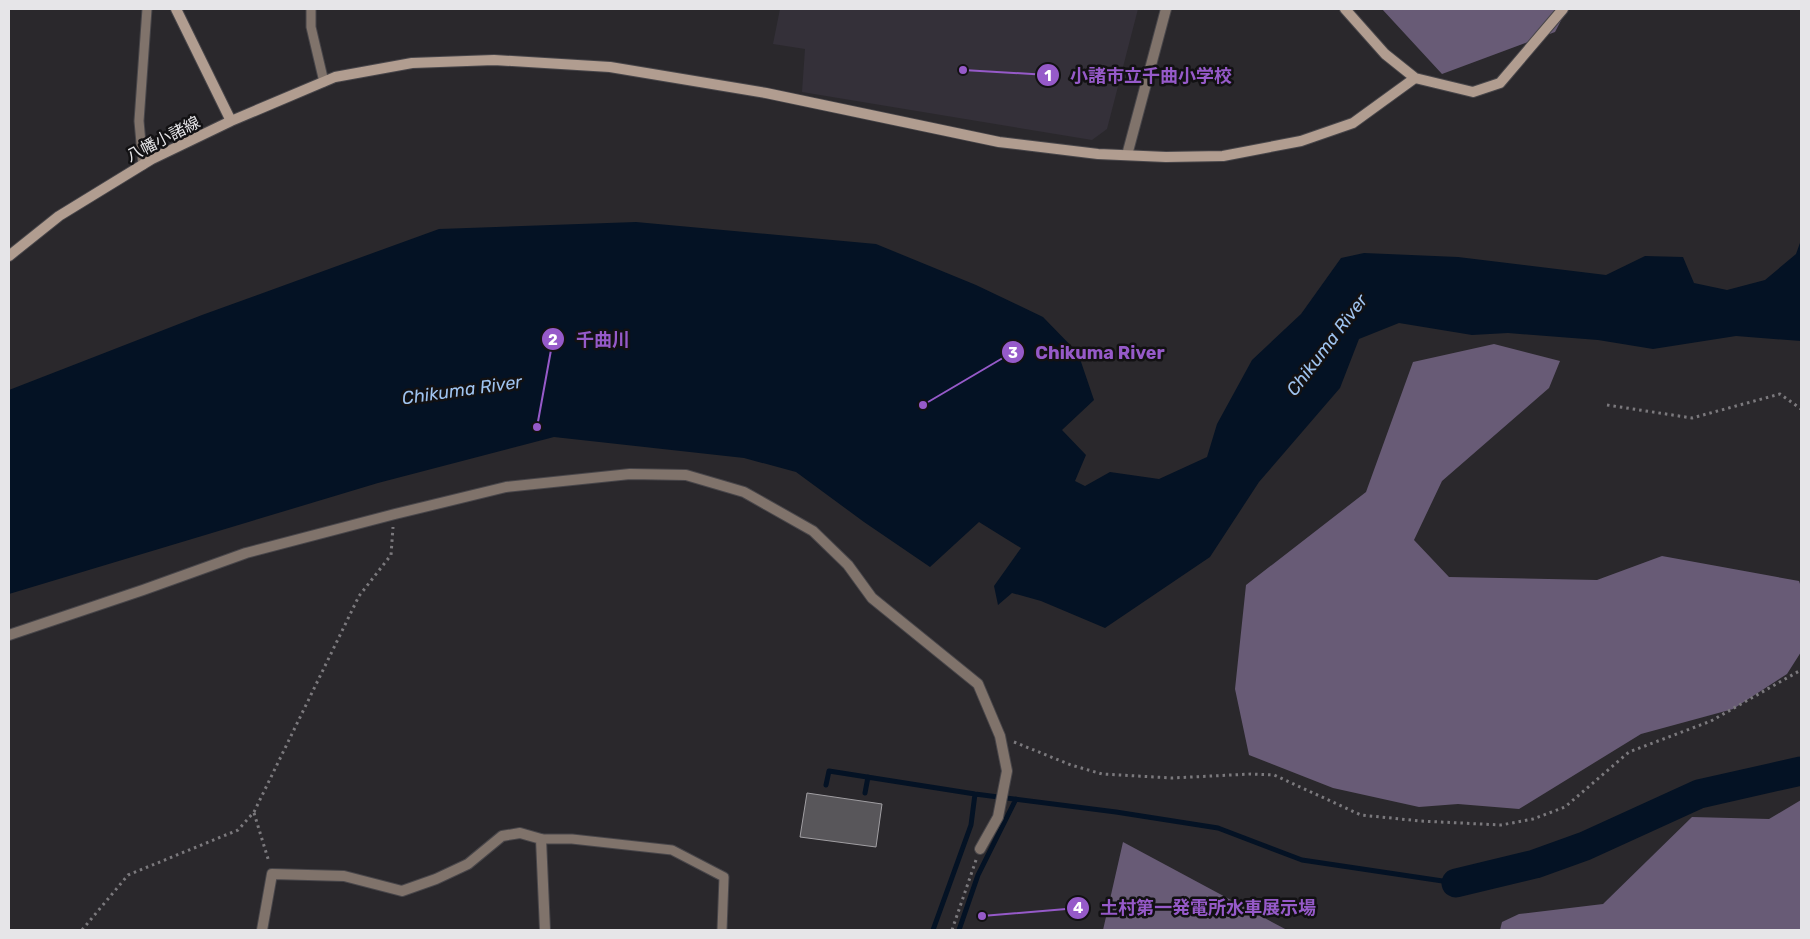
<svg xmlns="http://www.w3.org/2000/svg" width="1810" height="939" viewBox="0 0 1810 939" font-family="Rubik,'Noto Sans JP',sans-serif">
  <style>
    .built { fill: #343039 }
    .forest { fill: #685b76 }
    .water { fill: #041224 }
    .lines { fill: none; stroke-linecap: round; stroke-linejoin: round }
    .stream { stroke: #041224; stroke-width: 5 }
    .river { stroke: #041224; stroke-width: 29 }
    .building { fill: #58565a; stroke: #a19fa3 }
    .lane-casing { stroke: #48464a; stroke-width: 11 }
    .street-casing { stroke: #48464a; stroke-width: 12 }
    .secondary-casing { stroke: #48464a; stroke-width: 12 }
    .path { stroke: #7b797d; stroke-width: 3; stroke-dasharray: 2.5 4; stroke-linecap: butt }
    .lane { stroke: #80736b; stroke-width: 9 }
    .street { stroke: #80736b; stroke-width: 10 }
    .secondary { stroke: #b19d90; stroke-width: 10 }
    .labels { text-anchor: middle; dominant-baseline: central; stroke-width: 5; stroke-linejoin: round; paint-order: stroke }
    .street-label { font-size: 16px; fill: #e6e5e8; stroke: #121113 }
    .water-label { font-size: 18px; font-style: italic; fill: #9fc3ef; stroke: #121113 }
    .leader { fill: none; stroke: #965ac9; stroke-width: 2 }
    .callout-dot { fill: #965ac9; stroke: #121113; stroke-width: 2 }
    .mark-label { font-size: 15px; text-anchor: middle; font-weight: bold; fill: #fff }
    .callout-label { font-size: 18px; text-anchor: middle; font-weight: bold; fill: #965ac9; stroke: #121113; stroke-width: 5; stroke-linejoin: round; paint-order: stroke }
  </style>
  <rect width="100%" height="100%" fill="#2a282c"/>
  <path class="built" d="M780,9H1138L1107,129L1092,140L802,92L805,49L773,44Z"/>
  <path class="forest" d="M1382,9H1567L1555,32L1442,74Z
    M1494,344L1560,361L1549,388L1442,481L1414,540L1449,577L1597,580L1662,556L1799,581L1801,587V652L1787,674L1733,709L1641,734L1519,809L1458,804L1419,807L1333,788L1249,755L1235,689L1246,585L1366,492L1413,362Z
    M1801,800V930H1500L1502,922L1519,914L1603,904L1692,817L1769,819Z
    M1123,842L1287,930H1103Z"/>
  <path class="water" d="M636,222L876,244L976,285L1043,317L1078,353L1094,400L1062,430L1086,455L1075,481L1085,486L1110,472L1159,479L1207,457L1217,424L1252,360L1301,314L1341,258L1364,253L1458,257L1606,275L1645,256L1683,257L1694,283L1727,290L1765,280L1796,254L1801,240V341L1736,336L1653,349L1598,340L1508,333L1472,335L1399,323L1359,339L1340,388L1259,482L1210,557L1105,628L1041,601L1012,593L998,605L994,586L1021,548L979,522L930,567L864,522L796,472L744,458L554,437L378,483L9,594V390L202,315L439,229Z"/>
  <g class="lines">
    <path class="stream" d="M826,785L829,771L975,794L1116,812L1218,828L1302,860L1456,883
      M865,793L868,777
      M933,930L971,825L975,794
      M959,930L978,875L1016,799"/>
    <path class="river" d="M1456,883L1535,864L1585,846L1699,794L1801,771"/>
  </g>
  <path class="building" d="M807,793L882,804L876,847L800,837Z"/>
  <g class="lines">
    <defs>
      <path id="lane" d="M311,9V27L324,82
        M143,165L139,121L147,9
        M541,839H572L672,850L724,877L722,930"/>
      <path id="street" d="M1127,155L1166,9
        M9,635L143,590L246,553L395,514L506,487L630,474L686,475L744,492L813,531L848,565L872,598L978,684L1000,736L1007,771L998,817L980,849
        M262,930L272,874L344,876L402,891L436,879L468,864L502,836L520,833L541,839L545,930"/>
      <path id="secondary" d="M176,9L231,121
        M1345,9L1385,54L1415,78L1473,92L1500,83L1563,9
        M9,256L59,216L152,159L231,121L335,77L412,63L494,60L610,67L766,93L999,142L1098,154L1166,157L1223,156L1301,141L1353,123L1415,78"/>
    </defs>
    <use href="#lane" class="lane-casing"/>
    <use href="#street" class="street-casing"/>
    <use href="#secondary" class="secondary-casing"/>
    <path class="path" d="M1607,405L1692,418L1780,394L1801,409
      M1014,742L1071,765L1102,774L1172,778L1251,774L1274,775L1361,815L1420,821L1501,825L1533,819L1565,807L1629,752L1711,721L1801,670
      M254,813L269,862
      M82,930L128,875L238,830L254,812L359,596L391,555L393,527
      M952,930L976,860"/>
    <use href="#lane" class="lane"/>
    <use href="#street" class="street"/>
    <use href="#secondary" class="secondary"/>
  </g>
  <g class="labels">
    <g class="street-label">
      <text transform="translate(163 139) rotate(-27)">八幡小諸線</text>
    </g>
    <g class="water-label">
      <text transform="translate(1327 345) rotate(-53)">Chikuma River</text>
      <text transform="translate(462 390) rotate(-8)">Chikuma River</text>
    </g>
  </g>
  <path class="leader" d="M963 70L1048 75M537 427L553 339M923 405L1013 352M982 916L1078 908"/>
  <g class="callout-dot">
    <circle cx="963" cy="70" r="5"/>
    <circle cx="537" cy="427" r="5"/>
    <circle cx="923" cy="405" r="5"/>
    <circle cx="982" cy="916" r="5"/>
    <circle cx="1048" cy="75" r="12"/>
    <circle cx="553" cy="339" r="12"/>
    <circle cx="1013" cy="352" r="12"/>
    <circle cx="1078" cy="908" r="12"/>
  </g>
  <g class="mark-label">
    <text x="1048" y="81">1</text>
    <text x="553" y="345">2</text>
    <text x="1013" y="358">3</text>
    <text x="1078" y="913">4</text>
  </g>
  <g class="callout-label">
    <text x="1151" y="82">小諸市立千曲小学校</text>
    <text x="603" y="346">千曲川</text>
    <text x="1100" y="359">Chikuma River</text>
    <text x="1208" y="914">土村第一発電所水車展示場</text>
  </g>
  <rect width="1810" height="939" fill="none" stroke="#e6e5e8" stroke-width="20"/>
</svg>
